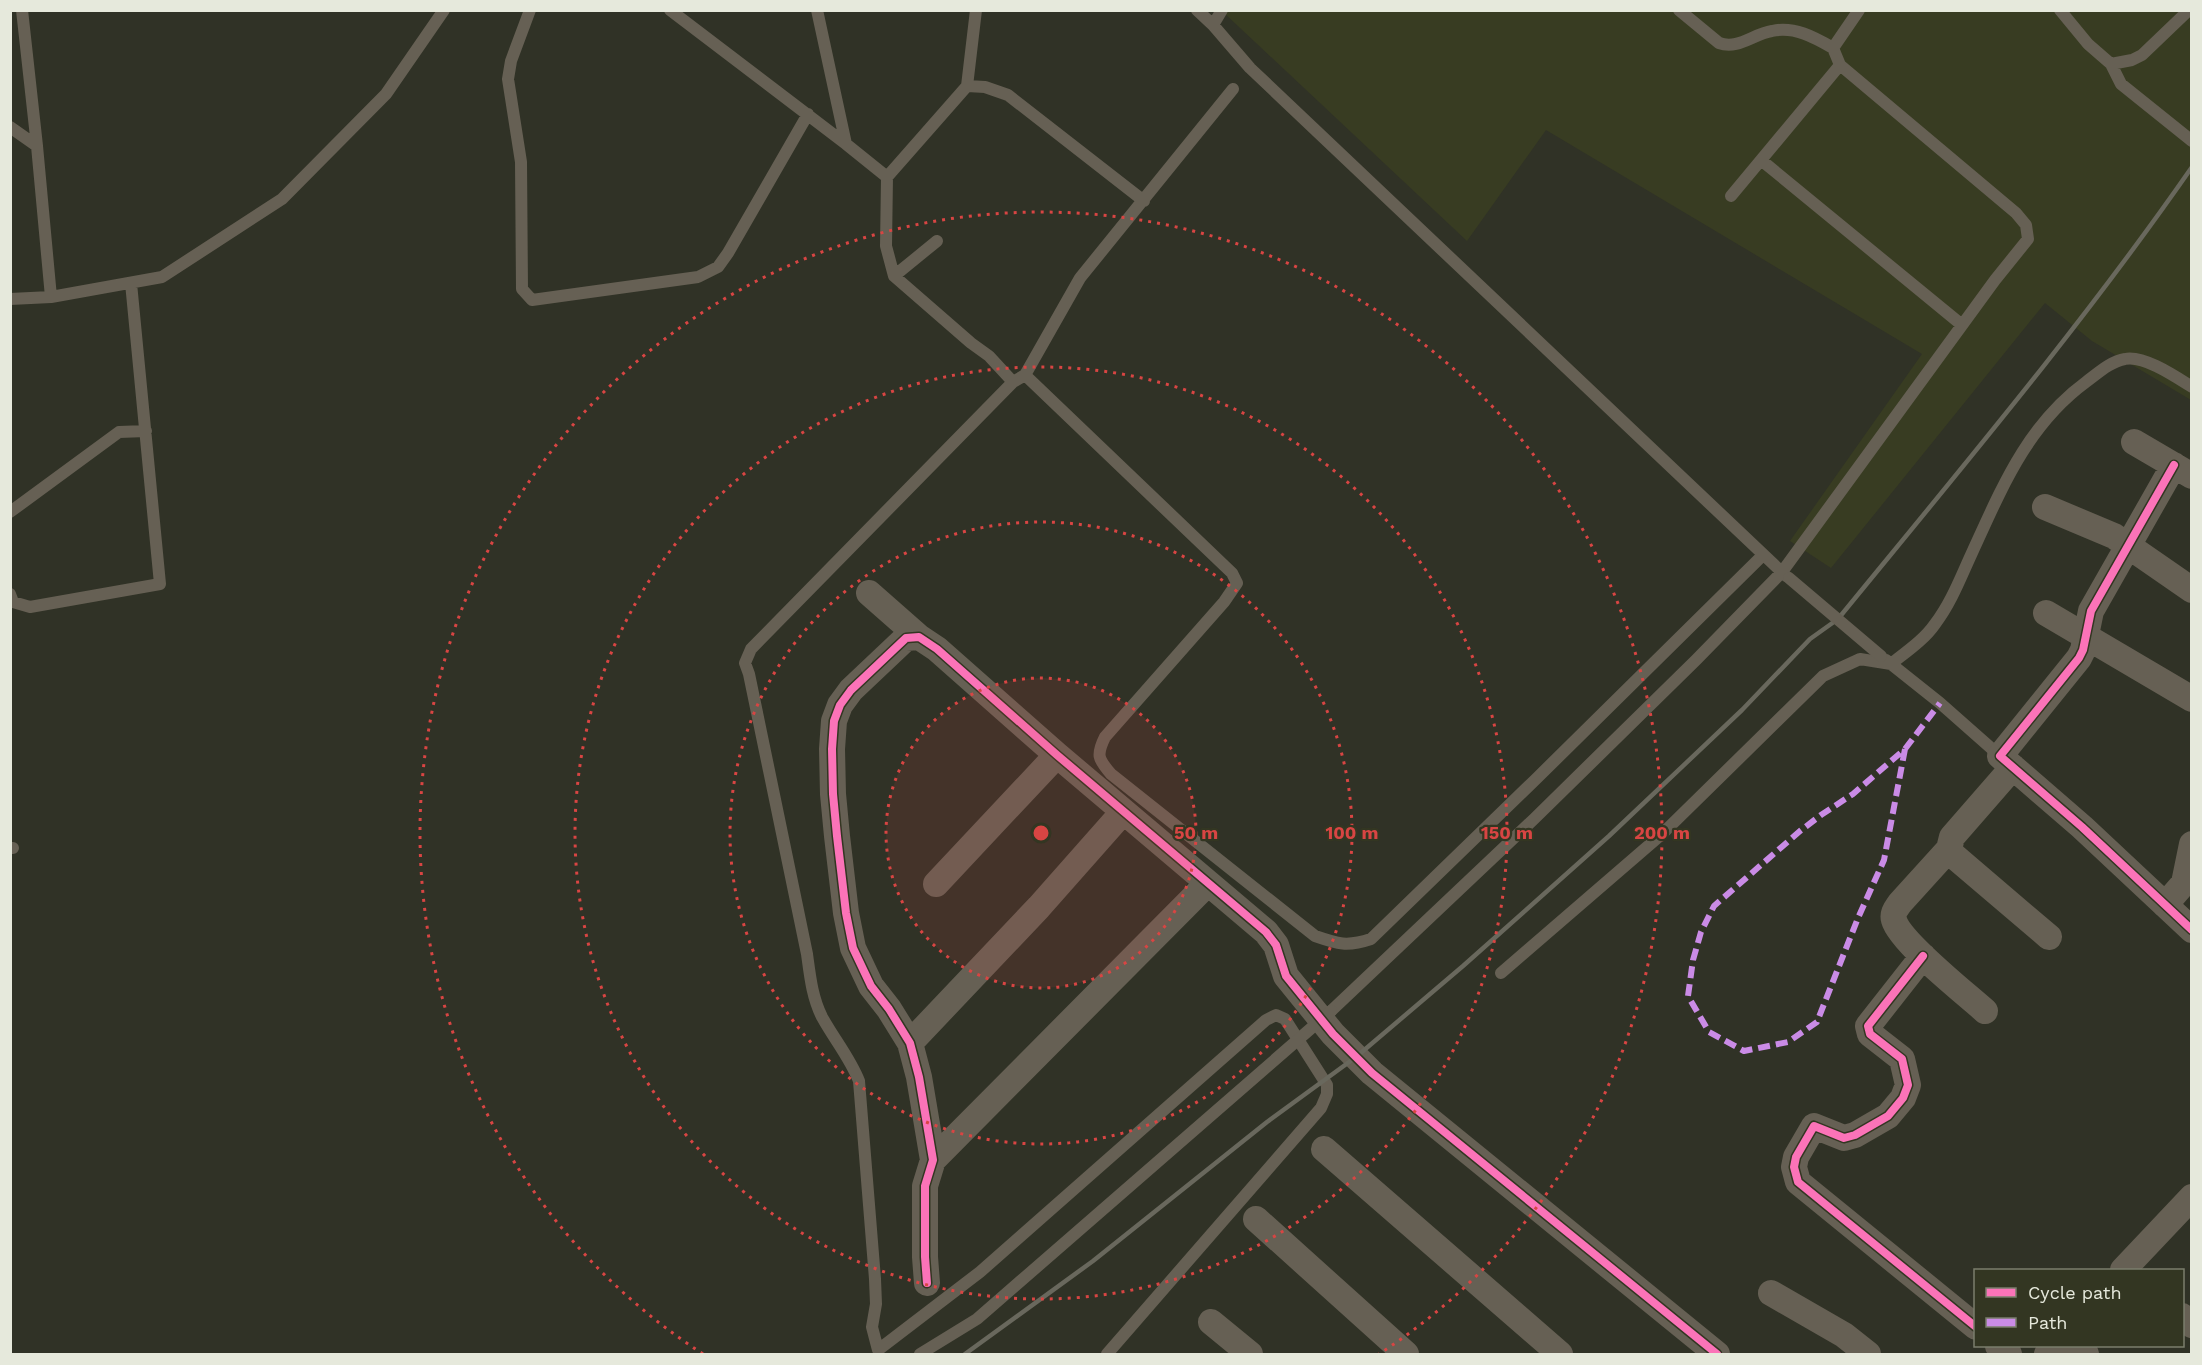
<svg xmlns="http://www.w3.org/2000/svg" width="2202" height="1365" viewBox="0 0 2202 1365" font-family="'Work Sans',sans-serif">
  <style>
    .built { fill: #383c22 }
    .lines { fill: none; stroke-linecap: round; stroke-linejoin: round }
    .service { stroke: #666054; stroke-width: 12 }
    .minor { stroke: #666054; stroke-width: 26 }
    .rail { stroke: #69685d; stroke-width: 4.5 }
    .service-bridge { stroke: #666054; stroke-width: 12 }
    .quiet { stroke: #ca8be6; stroke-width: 6; stroke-dasharray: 12 6; stroke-linecap: butt }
    .cycleway-casing { stroke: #333622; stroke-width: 11 }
    .cycleway { stroke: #fb73b8; stroke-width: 8 }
    .ring { fill: none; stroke: #d84543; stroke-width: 3; stroke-dasharray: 3 6 }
    .centre { fill: #d84543; stroke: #333622; stroke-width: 3 }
    .ring-label { font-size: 18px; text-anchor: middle; font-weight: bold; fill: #d84543; stroke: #333622; stroke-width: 4.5; stroke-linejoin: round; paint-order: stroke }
  </style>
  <rect width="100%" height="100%" fill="#303226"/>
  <path class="built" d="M1222,11H2191V400L2092,341L2045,303L1831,568L1790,541L1922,354L1546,130L1467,241Z"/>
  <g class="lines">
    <path class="service" d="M22,10L37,146
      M530,10L511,61L508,79L521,162L522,289L532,300L698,277L718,267L728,253L808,114
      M670,10L846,144L817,10
      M1197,10L1213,25L1250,68L1786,576
      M1679,10L1719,43C1738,50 1753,34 1772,31C1794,26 1814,37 1833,48
      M2060,10L2088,44L2111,64L2132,60L2142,55L2189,10
      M1213,25L1222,10
      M2111,64L2121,84L2192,141
      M967,86L985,87L1008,95L1144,201
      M10,127L37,146L51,297
      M846,144L887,177L967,86L976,10
      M1761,160L1962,325
      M887,177L886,246L894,276
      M1731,196L1840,65
      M937,241L894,276L971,343L989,356L1013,382L1025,375L1080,278L1233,89
      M10,299L51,297L162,277L282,199L386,94L444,10
      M1025,375L1232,573L1237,583L1224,602L1105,737C1096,755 1098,759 1111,774L1315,936C1338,944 1347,947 1371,939L1535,780L1763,555
      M1013,382L751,649L745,663L749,674L807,954C810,976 812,997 822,1017C834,1039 850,1058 859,1081L875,1279L876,1304L872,1327L878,1350L980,1272L1266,1020L1276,1015L1285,1019L1327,1085V1094L1321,1108L1107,1354
      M10,512L119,432L146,431
      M10,594L13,602L30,607L160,584L131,283
      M1886,660L1940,703L2000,756
      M10,848H13
      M1501,973L1662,834L1823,676L1860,659L1891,664C1906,652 1924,640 1935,624C1951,603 1960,579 1971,555C2001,490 2026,426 2086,382C2097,374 2111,361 2125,359C2144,355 2176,377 2192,387
      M1331,1011L1534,819L1696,660L1782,572L1995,280L2028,239L2026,225L2016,213L1840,65L1833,48L1859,10"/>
    <path class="minor" d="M2134,442L2192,476
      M2174,465L2091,611L2083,650L2079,658L2000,756L2082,827L2192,930
      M2045,507L2114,536L2192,590
      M869,593L919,637
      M2046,613L2192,699
      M2013,767L1952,837L1949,849L1954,856L2049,937
      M1949,849L1900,903C1896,909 1892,913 1894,920C1900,942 1965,993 1985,1011
      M936,884L1057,755
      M2165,905L2184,883L2192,844
      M1923,956L1868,1026L1870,1034L1902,1059L1908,1085L1903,1098L1888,1116L1855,1135L1844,1138L1814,1126L1796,1157L1794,1167L1798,1182L1976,1327
      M910,1043L1039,907L1123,812
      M1324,1149L1560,1354
      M933,1160L1208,883
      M1256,1219L1406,1354
      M2123,1270L2192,1197
      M927,1283L925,1257V1186L933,1160L919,1077L910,1043L889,1009L871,986L853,948L846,913L837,836L833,794L832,749L834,721L840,705L851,690L906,638L919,637L937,649L1057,755L1266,932L1276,945L1286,976L1333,1034L1372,1073L1717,1354
      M1771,1293L1844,1335L1868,1354
      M2182,1316L2192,1325
      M1211,1322L1250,1354
      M1998,1346L2009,1354
      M2075,1346L2086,1354
      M2047,1354L2054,1346"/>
    <path class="rail" d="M965,1354L1093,1261L1267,1122L1356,1057L1463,966L1609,836L1742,710L1810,639L1838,619C1959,471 2083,324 2192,167"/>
    <path class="service-bridge" d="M1789,578L1881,656
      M920,1354L977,1319L1331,1011"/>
    <path class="quiet" d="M1905,749L1884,860L1858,918L1817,1022L1788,1042L1744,1051L1709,1032L1688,996L1693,960L1701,932L1714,906L1800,831L1821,815L1853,794L1905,749L1940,703"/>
    <defs>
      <path id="cycleway" d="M2174,465L2091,611L2083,650L2079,658L2000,756L2082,827L2192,930
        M1923,956L1868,1026L1870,1034L1902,1059L1908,1085L1903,1098L1888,1116L1855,1135L1844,1138L1814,1126L1796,1157L1794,1167L1798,1182L1976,1327
        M927,1283L925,1257V1186L933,1160L919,1077L910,1043L889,1009L871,986L853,948L846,913L837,836L833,794L832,749L834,721L840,705L851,690L906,638L919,637L937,649L1057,755L1266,932L1276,945L1286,976L1333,1034L1372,1073L1717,1354"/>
    </defs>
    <use href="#cycleway" class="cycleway-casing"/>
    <use href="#cycleway" class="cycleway"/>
  </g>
  <circle cx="1041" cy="833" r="155" fill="#d84543" fill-opacity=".12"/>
  <g class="ring">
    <circle cx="1041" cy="833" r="155"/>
    <circle cx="1041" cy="833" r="311"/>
    <circle cx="1041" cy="833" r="466"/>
    <path d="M703 1354A621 621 0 1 1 1379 1354"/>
  </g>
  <circle cx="1041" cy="833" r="9" class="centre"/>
  <g class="ring-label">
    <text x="1196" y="839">50 m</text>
    <text x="1352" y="839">100 m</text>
    <text x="1507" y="839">150 m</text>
    <text x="1662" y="839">200 m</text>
  </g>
  <rect width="2202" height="1365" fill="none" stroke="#e6e9dc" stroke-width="24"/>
  <rect x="1974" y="1269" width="210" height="78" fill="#333622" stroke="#7b7e6c" stroke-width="1.5"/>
  <rect x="1986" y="1288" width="30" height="9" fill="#fb73b8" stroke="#7b7e6c" stroke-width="1.5"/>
  <text x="2028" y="1299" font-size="18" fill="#e6e9dc">Cycle path</text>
  <rect x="1986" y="1318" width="30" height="9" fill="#ca8be6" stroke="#7b7e6c" stroke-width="1.5"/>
  <text x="2028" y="1329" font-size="18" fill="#e6e9dc">Path</text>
</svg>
